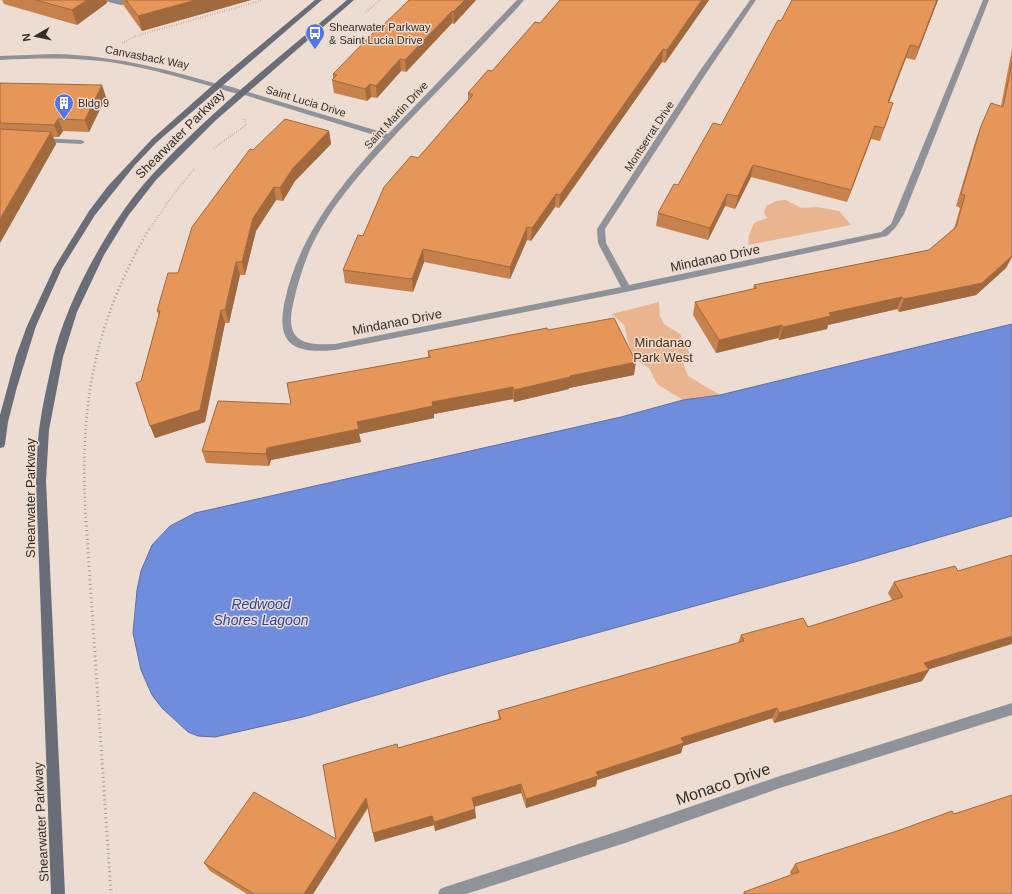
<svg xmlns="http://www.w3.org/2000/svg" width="1012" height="894" viewBox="0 0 1012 894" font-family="Helvetica,sans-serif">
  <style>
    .green { fill: #eab58e }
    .water { fill: #6f8ddc; stroke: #5d70a6 }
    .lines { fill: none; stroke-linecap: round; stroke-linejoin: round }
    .path-far2 { stroke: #a4978e; stroke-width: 2; stroke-dasharray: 0.5 2; stroke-linecap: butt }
    .path-far1 { stroke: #a4978e; stroke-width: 2.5; stroke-dasharray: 1 3; stroke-linecap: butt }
    .path { stroke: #a4978e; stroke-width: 3; stroke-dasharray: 1 3.5; stroke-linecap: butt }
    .minor { fill: #8f9299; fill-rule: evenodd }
    .tertiary { fill: #8f9299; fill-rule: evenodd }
    .secondary { fill: #696d77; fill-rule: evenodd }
    .wall { fill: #c6814c }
    .shaded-wall { fill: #a1693e }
    .building { fill: #e69658; stroke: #a1693e }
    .labels { text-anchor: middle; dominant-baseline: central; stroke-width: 3; stroke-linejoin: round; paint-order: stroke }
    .far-poi-label { font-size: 11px; fill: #332d28; stroke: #eddcd1; text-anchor: start }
    .far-street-label { font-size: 11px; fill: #332d28; stroke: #eddcd1 }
    .street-label { font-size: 13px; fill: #332d28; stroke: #eddcd1 }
    .park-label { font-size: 13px; fill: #502f15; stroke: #eddcd1 }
    .water-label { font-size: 14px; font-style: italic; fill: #2944a1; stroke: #eddcd1 }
    .near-street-label { font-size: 16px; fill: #332d28; stroke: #eddcd1 }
  </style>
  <rect width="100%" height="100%" fill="#eddcd1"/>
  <path class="green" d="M786,200L801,208L817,207L839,211L851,225L748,245L749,235L754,223L767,218L764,213L766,206L776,201Z
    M659,302L660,316L664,324L680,334L690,354L683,363L688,376L720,395L683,400L657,384L649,368L632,357L624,325L612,314Z"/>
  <path class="water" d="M1012,324V516L848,564L447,674L303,717L215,737L198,736L188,732L162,708L152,695L141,670L133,633L137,590L141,571L152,545L170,526L195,513L621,417L683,400L720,395Z"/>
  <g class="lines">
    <path class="path-far2" d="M366,12L380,0
      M122,43L136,36L263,0
      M214,148L246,125L244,118
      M149,230L172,196L195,168"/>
    <path class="path-far1" d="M86,522C79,410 92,327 149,229"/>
    <path class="path" d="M86,521L111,894"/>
    <path class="minor" d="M100,0H151L148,2L121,5Z
      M517,0H524C513,14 499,26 487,40C458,70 428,101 399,131C365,168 329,206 309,252C302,269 297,286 293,304C285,341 302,346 335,344L621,287L598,243L597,229L699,72L750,0H756L707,72L605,229L606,243L629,285L881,232L891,224L895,214L983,0H989L904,214L896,227L887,236L626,292L335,350C294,354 275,345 285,300C299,236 340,185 384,138L238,93L239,91H245L388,134Z
      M39,138L81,140L85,142L81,144L42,142H39Z
      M1012,703V715L780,788L625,843L466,894H438L440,889L445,887L625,829L780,776Z"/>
    <path class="tertiary" d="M54,54C110,55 161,68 214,83C223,85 238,87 246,93L242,95C204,85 166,72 127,65C85,57 43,58 0,60V56Z"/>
    <path class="secondary" d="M315,0H322L157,142L135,165L95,215L62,268L36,326L17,387L8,422L5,444L4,447L0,448V415L16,356L27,326L54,268L89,211L108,186L152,139L222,77Z
      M347,0H354L216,120L156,180L128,216L104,255L77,312L63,357L49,430L46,481L65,894H51L36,481C37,464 37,446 39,430C42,406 48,382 53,358C66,301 111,219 151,176C210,111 280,57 347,0Z"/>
  </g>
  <path class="wall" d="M2,0H106L107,3L77,25L4,4Z
    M122,0H251L142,31L124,6Z
    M476,0L454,24L452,23L406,72L401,71L377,98L371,97L367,101L334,93L332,80L333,79V74L376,32Z
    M709,0L665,63L662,62L559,208L555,207L531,241L527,240L510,279L424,262L413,292L345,283L343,270L363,236L418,158L468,100V93L492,71L540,23Z
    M792,0H938L915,60L906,58L889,102V116L880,141L871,139L847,202L751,177L735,209L725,206L708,240L656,226L658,213L721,125L781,21Z
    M1012,49V257L1006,268L976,295L899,312L897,309L828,325L827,329L779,340L778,338L716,353L693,315L695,302L753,289L754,285L929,250L954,229L960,208L956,206L976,139L981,126L1001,106Z
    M0,83L106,97L89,132L63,131L59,137H53L56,144L0,243Z
    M329,131L331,144L295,181L283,201L276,200L256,231L245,275H240L229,323H225L205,422L155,438L141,381L159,316L157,311L253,150Z
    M548,330L634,375L569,388V389L514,402L513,399L434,414V418L359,434L361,442L271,460L269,466L206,463L202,451L291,404L428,358V351Z
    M955,566L929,670L922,681L774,723L772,718L683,746L681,753L597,780L596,786L526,808L521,793L474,807L476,818L435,831L434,825L375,842L373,833L368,808L313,894H247L210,871L204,863L336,839L398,748L499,719L498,711L738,643L741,635L808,627L892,600L888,593L894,582Z
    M954,814L1012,894H743L744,892L791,875L790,872L795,864Z"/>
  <path class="shaded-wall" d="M87,0H106L107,3L77,25L72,10Z
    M196,0H251L142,31L138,16Z
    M465,0H476L454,24L453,12Z
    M702,0H709L665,63L667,50Z
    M937,0H938L915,60L919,47Z
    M452,11V23L406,72L405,60Z
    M910,45L906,58L884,115L888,102Z
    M663,49L662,62L559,208L560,195Z
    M400,59L401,71L377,98L376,86Z
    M370,84L371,97L367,101L365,89Z
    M102,85L106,97L89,132L85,120Z
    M58,119L63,131L59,137L54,125Z
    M875,126L871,139L847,202L851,190Z
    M329,131L331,144L295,181L283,201L280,188L293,168Z
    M51,132L56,144L0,243V219Z
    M753,165L751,177L735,209L738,196Z
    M274,187L276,200L256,231L245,275L242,262L253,218Z
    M556,194L555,207L531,241L532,228Z
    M727,194L725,206L708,240L710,228Z
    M527,227V240L510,279V267Z
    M423,249L424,262L413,292L412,279Z
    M1012,256L1006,268L976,295L899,312L904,299Z
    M236,262L240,275L229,323L225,310Z
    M902,297L897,309L828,325L827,329L779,340L783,327L829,313Z
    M221,310L225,323L205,422L155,438L150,426Z
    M782,325L778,338L716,353L719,340Z
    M636,362L634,375L569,388V389L514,402V390L570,376Z
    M513,387V399L434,414V418L359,434L361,442L271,460L269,466L266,454L267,448L357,422L432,402Z
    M1012,636V644L917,673L924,663Z
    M929,670L922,681L774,723L779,713Z
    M777,708L772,718L683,746L681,753L597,780L596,786L526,808V799L596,772L681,738Z
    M521,784V793L473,807L472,798Z
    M366,798L368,807L313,894H304Z
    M475,809L476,818L435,831L434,822Z
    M432,816L434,825L375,842L373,833Z"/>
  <path class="building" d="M36,0H87L72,10Z
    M126,0H196L138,16Z
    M409,0H465L453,12L452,11L405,60L400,59L376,86L370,84L365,89L332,80L337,75L333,74L374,32H376Z
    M560,0H702L667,50L663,49L560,195L556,194L532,228L527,227L510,267L423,249L412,279L343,270L358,235L363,236L384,187L411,156L418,158L473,95L468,93L488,70L492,71L535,22L540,23Z
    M792,0H937L919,47L910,45L888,102L893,103L884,128L875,126L851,190L753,165L738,196L727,194L710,228L658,213L674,184L678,185L713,123L721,125L778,20L781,21Z
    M1012,63V256L982,283L904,299L902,297L829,313L831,316L783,327L782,325L719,340L695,302L757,288L754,285L929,250L956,227L965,195L961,194L981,126L991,103L1003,107Z
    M0,83L102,85L85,120L58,119L54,125L0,123Z
    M285,119L329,131L293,168L280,188L274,187L253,218L242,262H236L225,310H221L200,410L150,426L136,383L141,381L160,311H157L168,273H178L192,227L250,149L253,150Z
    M0,129L51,132L0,219Z
    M614,318L636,362L570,376V377L514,390L513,387L432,402L433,406L357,422L359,429L267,448L266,454L202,451L218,401L291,404L287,383L430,357L428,351L547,328L548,330Z
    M1012,555V636L924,663L929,670L779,713L777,708L681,738L684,743L596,772L598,776L526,799L521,784L472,798L475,809L434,822L432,816L373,833L366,798L304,894H254L204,863L254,792L336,839L323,765L397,744L398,748L501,719L498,711L744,641L741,635L803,618L808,627L903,597L894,582L955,566L958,571Z
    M1012,795V894H745L744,892L799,872L795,864L900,830L952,811L954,814Z"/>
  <defs>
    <symbol id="bus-pin" viewBox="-11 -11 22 30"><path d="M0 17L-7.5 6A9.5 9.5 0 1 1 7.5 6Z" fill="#5076ea" stroke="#eddcd1"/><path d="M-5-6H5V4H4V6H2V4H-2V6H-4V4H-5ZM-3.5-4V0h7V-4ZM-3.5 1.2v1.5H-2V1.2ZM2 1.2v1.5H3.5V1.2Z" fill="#fff"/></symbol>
    <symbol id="building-pin" viewBox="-11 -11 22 30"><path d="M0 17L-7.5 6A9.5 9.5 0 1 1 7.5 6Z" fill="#5076ea" stroke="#eddcd1"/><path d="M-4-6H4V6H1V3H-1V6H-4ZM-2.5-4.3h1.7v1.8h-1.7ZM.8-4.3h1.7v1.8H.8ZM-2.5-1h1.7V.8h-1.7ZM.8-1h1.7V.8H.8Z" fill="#fff"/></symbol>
  </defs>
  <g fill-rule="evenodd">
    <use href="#bus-pin" x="304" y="22" width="22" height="30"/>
    <use href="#building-pin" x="53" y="92" width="22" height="30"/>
  </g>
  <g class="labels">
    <g class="far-poi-label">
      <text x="329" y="27">Shearwater Parkway<tspan x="329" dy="13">&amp; Saint Lucia Drive</tspan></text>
      <text x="78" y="103">Bldg 9</text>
    </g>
    <g class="far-street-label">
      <text transform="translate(147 57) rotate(11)">Canvasback Way</text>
      <text transform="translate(306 101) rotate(17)">Saint Lucia Drive</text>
      <text transform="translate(396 115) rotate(-47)">Saint Martin Drive</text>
      <text transform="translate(649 136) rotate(-57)">Montserrat Drive</text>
    </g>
    <g class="street-label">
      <text transform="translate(180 134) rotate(-45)">Shearwater Parkway</text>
      <text transform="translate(715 258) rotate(-12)">Mindanao Drive</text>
      <text transform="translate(397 322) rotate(-11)">Mindanao Drive</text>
      <text transform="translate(30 498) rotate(-90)">Shearwater Parkway</text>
      <text transform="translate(41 822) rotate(-93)">Shearwater Parkway</text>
    </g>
    <g class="park-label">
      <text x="663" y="342">Mindanao<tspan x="663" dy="15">Park West</tspan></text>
    </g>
    <g class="water-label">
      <text x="261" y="604">Redwood<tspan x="261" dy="16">Shores Lagoon</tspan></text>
    </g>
    <g class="near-street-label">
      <text transform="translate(723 784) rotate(-19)">Monaco Drive</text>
    </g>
  </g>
  <g transform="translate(36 36) rotate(261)" stroke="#eddcd1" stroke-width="3" paint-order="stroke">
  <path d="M0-3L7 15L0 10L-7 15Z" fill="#332d28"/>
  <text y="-6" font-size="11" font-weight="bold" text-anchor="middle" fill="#332d28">N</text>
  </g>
</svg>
